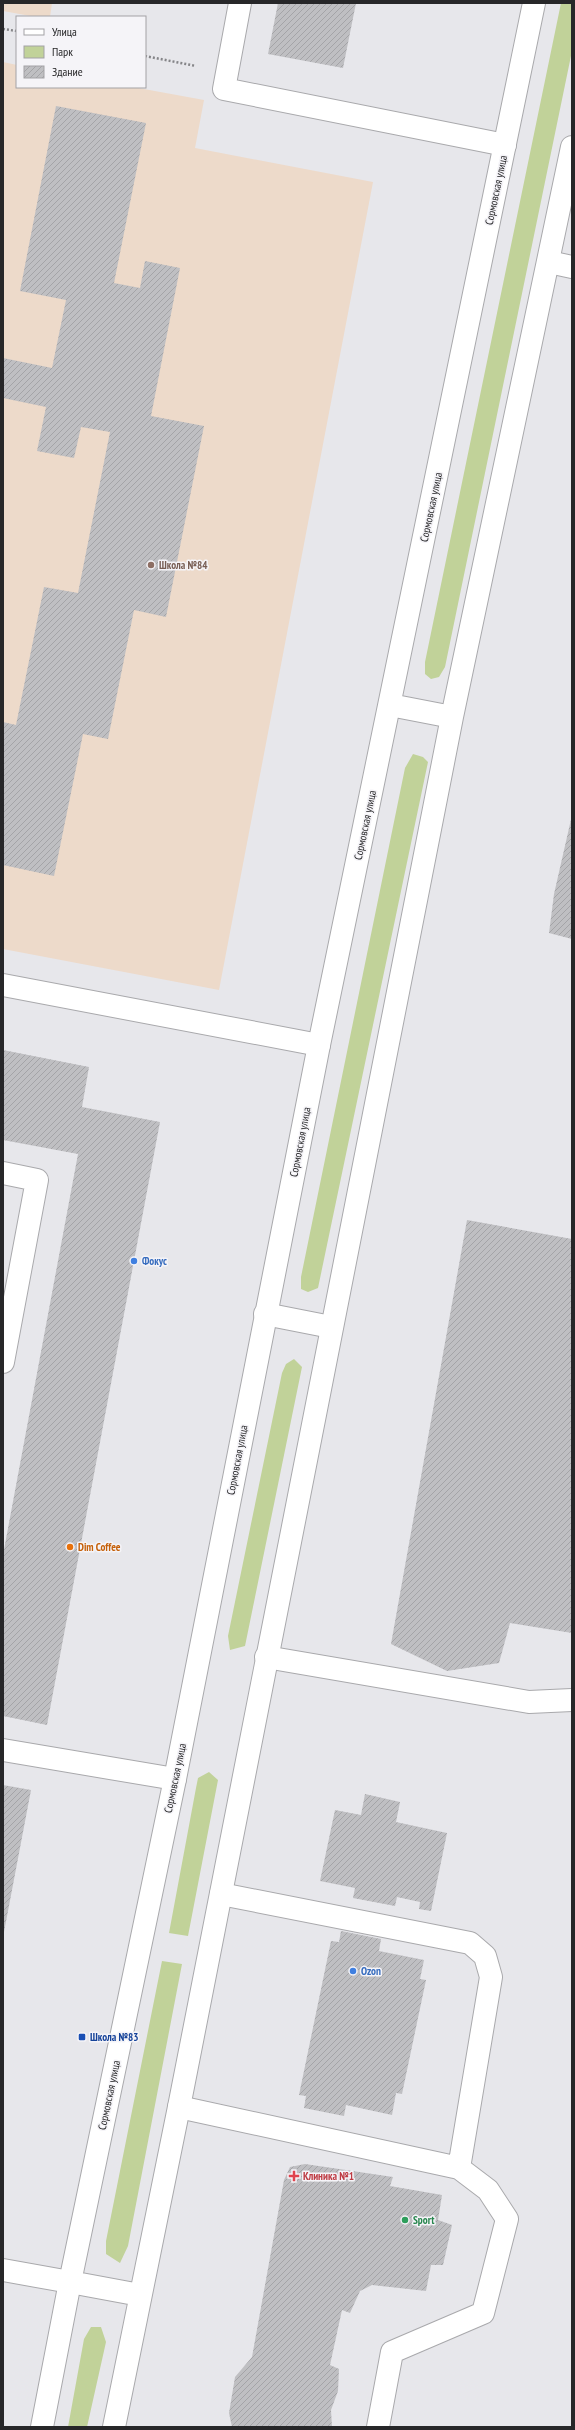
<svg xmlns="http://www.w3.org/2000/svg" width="575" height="2430" viewBox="0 0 575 2430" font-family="'PT Sans Narrow',sans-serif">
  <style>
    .education { fill: #eddaca }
    .green { fill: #c1d299 }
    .building { fill: url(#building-hatch) }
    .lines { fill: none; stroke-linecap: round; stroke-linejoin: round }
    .minor-casing { stroke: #a9a9ac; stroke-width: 24 }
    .major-casing { stroke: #a9a9ac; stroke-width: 24 }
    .path { stroke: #858588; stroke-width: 2.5; stroke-dasharray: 2 2; stroke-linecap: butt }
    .minor { stroke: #fff; stroke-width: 22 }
    .major { stroke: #fff; stroke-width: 22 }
    .education-dot { fill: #8d6e63; stroke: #f5f4f8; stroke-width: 1.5 }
    .shop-dot { fill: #3f7fe0; stroke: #f5f4f8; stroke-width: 1.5 }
    .food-dot { fill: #e8710a; stroke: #f5f4f8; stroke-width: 1.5 }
    .transit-dot { fill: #1a4fb4; stroke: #f5f4f8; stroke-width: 1.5 }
    .health-dot { fill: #e0444e; stroke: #f5f4f8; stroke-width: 1.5 }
    .leisure-dot { fill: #2e9e5b; stroke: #f5f4f8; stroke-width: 1.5 }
    .labels { text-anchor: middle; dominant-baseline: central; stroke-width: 3; stroke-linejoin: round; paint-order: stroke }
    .street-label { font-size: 11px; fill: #272729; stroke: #f5f4f8 }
    .education-label { font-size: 11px; font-weight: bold; fill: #785e54; stroke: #f5f4f8; text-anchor: start }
    .shop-label { font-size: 11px; font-weight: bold; fill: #366cbe; stroke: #f5f4f8; text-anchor: start }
    .food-label { font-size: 11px; font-weight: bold; fill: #c56008; stroke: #f5f4f8; text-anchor: start }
    .transit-label { font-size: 11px; font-weight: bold; fill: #164399; stroke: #f5f4f8; text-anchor: start }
    .health-label { font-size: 11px; font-weight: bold; fill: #be3a42; stroke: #f5f4f8; text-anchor: start }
    .leisure-label { font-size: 11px; font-weight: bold; fill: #27864d; stroke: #f5f4f8; text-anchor: start }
  </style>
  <defs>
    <pattern id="building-hatch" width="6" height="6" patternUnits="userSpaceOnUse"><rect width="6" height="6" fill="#bfbfc2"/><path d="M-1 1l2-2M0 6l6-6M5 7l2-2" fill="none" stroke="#a4a4a7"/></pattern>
  </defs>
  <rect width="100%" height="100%" fill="#e7e7eb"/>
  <path class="education" d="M3,3H52L50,17H36L3,11Z
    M3,62L17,65V87H133L204,100L195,148L373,182L219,990L3,949Z"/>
  <path class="green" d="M561,3H572V51L445,667L439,677L431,679L425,674V662Z
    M413,754L423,757L428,762L318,1288L308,1292L301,1289V1277L405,768Z
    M294,1359L302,1367L245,1646L230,1650L228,1636L282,1373L286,1364Z
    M209,1772L218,1780L188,1936L169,1933L196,1788L198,1778Z
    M162,1961L182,1964L128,2246L120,2263L106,2254V2241Z
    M91,2327H101L106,2342L87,2427H68L84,2339Z"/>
  <path class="building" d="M278,3H356L343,68L268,54Z
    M56,106L146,123L114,283L140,288L145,261L180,268L151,416L204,426L166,617L134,610L108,739L83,734L54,876L3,865V722L16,725L44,587L78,593L110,432L81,427L74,458L37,451L46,407L3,398V358L52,368L66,300L20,291Z
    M572,815V939L549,933L554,894Z
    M3,1050L89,1067L82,1107L160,1122L47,1725L3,1716V1555L78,1154L3,1140Z
    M467,1220L572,1239V1633L510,1623L499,1663L447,1671L391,1644Z
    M3,1785L31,1790L4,1932H3Z
    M365,1794L400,1802L396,1822L447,1833L431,1911L419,1909L420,1902L397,1897L395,1906L353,1898L355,1888L320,1881L335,1810L361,1815Z
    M341,1931L381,1939L379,1951L424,1960L420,1979L426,1980L402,2094L396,2093L392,2115L346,2105L344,2116L304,2108L306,2096L299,2095L331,1941L339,1942Z
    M305,2164L393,2177L390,2186L442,2195L438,2220L452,2225L443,2265H431L426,2291L372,2285L360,2291L350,2313L342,2310L330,2365L339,2369L338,2391L331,2410L332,2427H232L229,2413L235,2377L252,2357L284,2180L290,2167Z"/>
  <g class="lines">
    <defs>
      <path id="minor" d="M240,3L224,89L505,145
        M549,262L572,267
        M3,985L319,1045
        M3,1173L37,1180L3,1362
        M265,1314L331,1327
        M266,1657L529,1702L572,1700
        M3,1750L175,1779
        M221,1894L470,1943L485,1956L491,1977L459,2168
        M179,2107L459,2168L488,2190L507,2219L483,2313L392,2352L378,2427
        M3,2270L70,2282"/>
      <path id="major" d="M390,705L452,717
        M70,2282L140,2295
        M42,2427L70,2282L175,1779L319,1045L534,3
        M114,2427L179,2107L452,717L572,147"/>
    </defs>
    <use href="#minor" class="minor-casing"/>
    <use href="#major" class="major-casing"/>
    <path class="path" d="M3,29L17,31
      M145,56L196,66"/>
    <use href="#minor" class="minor"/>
    <use href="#major" class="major"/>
  </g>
  <circle class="education-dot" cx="151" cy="565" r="4"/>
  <g class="shop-dot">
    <circle cx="134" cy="1261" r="4"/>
    <circle cx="353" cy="1971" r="4"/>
  </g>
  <circle class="food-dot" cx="70" cy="1547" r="4"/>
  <rect class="transit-dot" x="78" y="2033" width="8" height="8" rx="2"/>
  <path class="health-dot" d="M292 2170h4v4h4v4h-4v4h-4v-4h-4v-4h4z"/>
  <circle class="leisure-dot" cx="405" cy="2220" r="4"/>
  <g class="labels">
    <g class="street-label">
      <text transform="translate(496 190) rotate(-78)">Сормовская улица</text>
      <text transform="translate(431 507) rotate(-78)">Сормовская улица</text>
      <text transform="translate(365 825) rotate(-78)">Сормовская улица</text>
      <text transform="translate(300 1142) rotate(-79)">Сормовская улица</text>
      <text transform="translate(237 1460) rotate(-79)">Сормовская улица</text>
      <text transform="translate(175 1778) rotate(-78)">Сормовская улица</text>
      <text transform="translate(109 2095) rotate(-78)">Сормовская улица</text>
    </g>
    <g class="education-label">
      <text x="159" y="565">Школа №84</text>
    </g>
    <g class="shop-label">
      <text x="142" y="1261">Фокус</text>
      <text x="361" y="1971">Ozon</text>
    </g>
    <g class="food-label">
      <text x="78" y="1547">Dim Coffee</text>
    </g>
    <g class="transit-label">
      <text x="90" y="2037">Школа №83</text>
    </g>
    <g class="health-label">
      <text x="303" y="2176">Клиника №1</text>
    </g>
    <g class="leisure-label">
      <text x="413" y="2220">Sport</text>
    </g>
  </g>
  <rect width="575" height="2430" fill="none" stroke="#272729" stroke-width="8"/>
  <rect x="16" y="16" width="130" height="72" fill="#f5f4f8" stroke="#a3a2a5"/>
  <rect x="24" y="29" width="20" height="6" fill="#ffffff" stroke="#a3a2a5"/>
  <text x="52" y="36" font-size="12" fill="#272729">Улица</text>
  <rect x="24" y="46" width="20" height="12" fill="#c1d299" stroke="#a3a2a5"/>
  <text x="52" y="56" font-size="12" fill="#272729">Парк</text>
  <rect x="24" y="66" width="20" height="12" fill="url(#building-hatch)" stroke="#a3a2a5"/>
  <text x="52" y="76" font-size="12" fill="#272729">Здание</text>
</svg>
